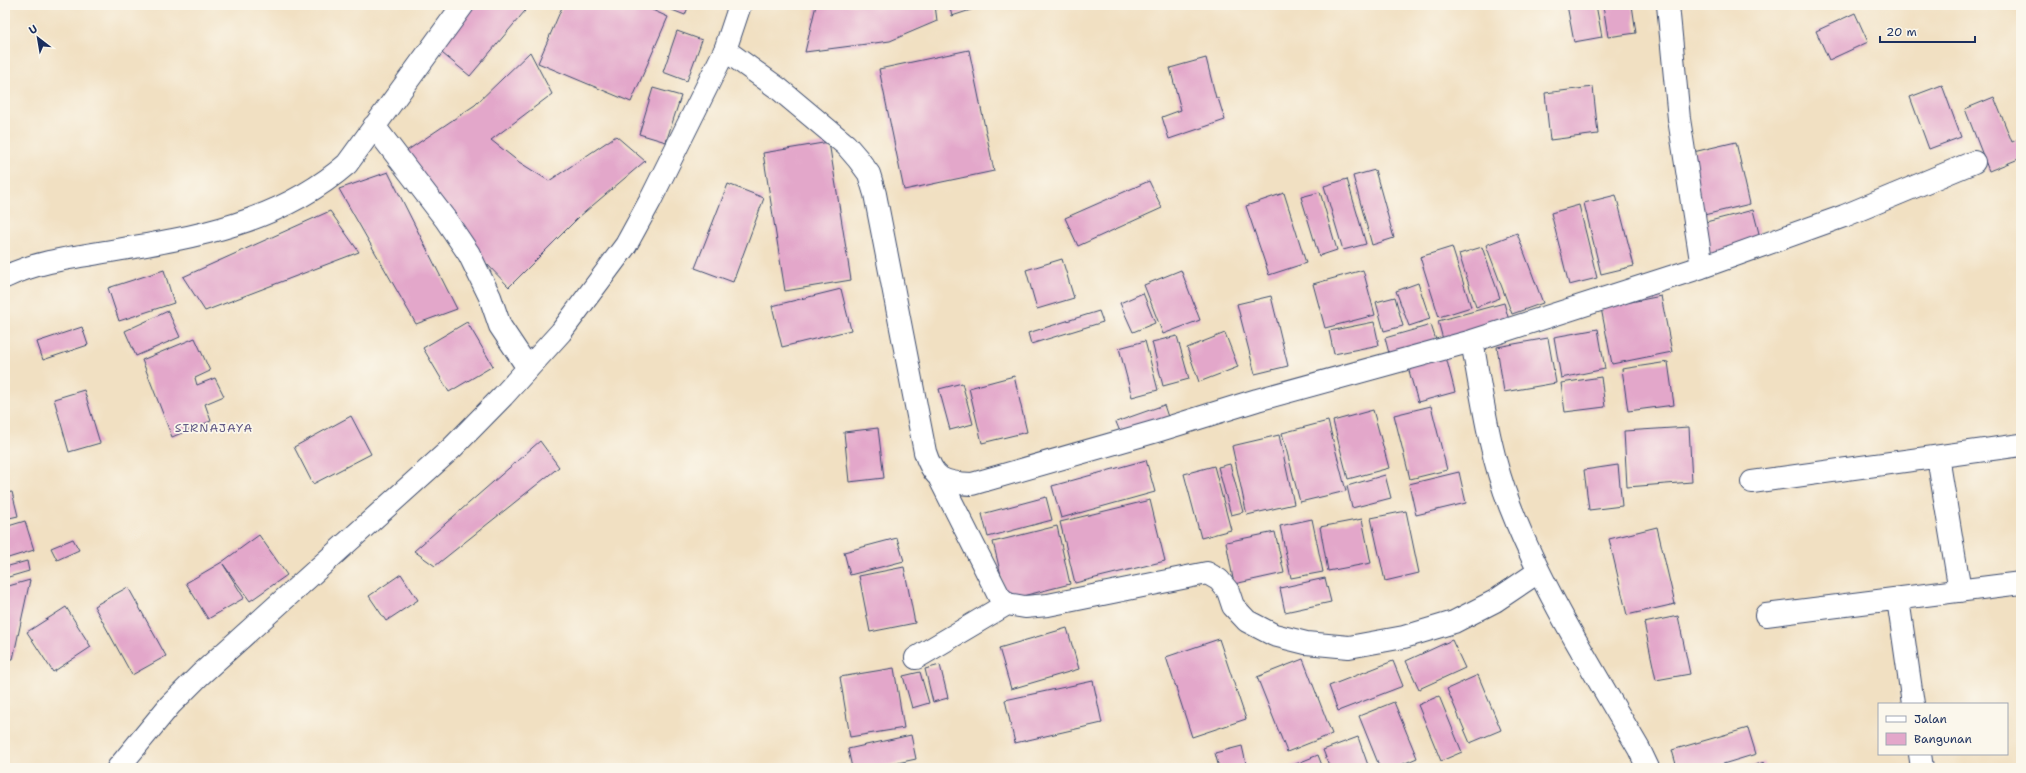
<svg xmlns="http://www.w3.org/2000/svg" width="2026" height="773" viewBox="0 0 2026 773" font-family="'Shantell Sans',sans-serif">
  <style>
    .building { fill: #e3a7ca }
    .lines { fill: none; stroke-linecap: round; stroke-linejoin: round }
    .minor-casing { stroke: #3b4a6d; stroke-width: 24 }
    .tertiary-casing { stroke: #3b4a6d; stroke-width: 24 }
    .minor { stroke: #fff; stroke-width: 22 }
    .tertiary { stroke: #fff; stroke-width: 22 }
    .labels { text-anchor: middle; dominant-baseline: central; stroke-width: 3.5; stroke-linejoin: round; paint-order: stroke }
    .quarter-label { font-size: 12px; letter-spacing: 1px; fill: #615984; stroke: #fbf7ec }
  </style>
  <rect width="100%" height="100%" fill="#fbf7ec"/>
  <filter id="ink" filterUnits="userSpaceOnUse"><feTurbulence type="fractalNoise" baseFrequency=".025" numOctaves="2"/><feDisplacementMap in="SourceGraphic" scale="8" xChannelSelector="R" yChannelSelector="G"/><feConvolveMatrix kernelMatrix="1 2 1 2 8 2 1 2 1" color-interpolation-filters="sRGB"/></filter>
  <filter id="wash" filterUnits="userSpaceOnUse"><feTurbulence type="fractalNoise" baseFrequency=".012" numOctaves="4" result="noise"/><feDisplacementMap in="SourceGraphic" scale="16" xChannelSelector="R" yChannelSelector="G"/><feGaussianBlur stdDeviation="0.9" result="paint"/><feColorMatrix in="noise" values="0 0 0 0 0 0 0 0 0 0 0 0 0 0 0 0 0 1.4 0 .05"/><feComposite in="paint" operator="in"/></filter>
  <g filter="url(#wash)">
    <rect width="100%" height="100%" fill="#f1e0c2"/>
    <g id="blocks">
      <path class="building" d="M474,5H530L470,76L437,49Z
        M563,5H641L668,17L631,102L538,63Z
        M659,5H689L685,15Z
        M816,5H935L937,21L890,41L805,52Z
        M949,5H986L952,16Z
        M1567,5H1596L1602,37L1574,42Z
        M1603,5H1632L1636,33L1608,37Z
        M1855,13L1868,42L1829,60L1816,31Z
        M677,31L702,40L687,81L663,72Z
        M969,50L994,171L904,190L879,69Z
        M530,52L552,94L491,140L519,162L549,181L616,136L645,161L579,217L509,287L485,262L399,156L475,105Z
        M1206,58L1216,98H1218L1225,120L1169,139L1162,117L1181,110L1170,68Z
        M1942,85L1961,137L1929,149L1910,97Z
        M1593,87L1598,134L1550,140L1545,93Z
        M653,88L681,96L666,142L639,134Z
        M1994,97L2012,142L2021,138V158L1989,171L1965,109Z
        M829,142L851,280L785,291L763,153Z
        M1736,142L1750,204L1704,215L1689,153Z
        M1375,170L1394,238L1372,245L1353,176Z
        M388,172L457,309L416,324L339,189Z
        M1347,179L1366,244L1343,250L1324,186Z
        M1149,181L1162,208L1078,246L1065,218Z
        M728,184L764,198L733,282L695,268Z
        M1320,192L1337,250L1319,256L1301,197Z
        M1284,193L1306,263L1269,275L1246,206Z
        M1616,195L1634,266L1601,274L1584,203Z
        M1579,205L1597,278L1569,285L1551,213Z
        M1753,210L1762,245L1711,258L1702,223Z
        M330,211L359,252L205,311L183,277Z
        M1517,233L1543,303L1512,314L1486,245Z
        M1452,247L1471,307L1439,317L1420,257Z
        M1482,247L1500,298L1476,307L1459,254Z
        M1062,259L1074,298L1037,309L1026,270Z
        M164,270L174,303L119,321L108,288Z
        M1181,270L1200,320L1163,334L1144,285Z
        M1363,270L1375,315L1325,328L1313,284Z
        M1418,283L1430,319L1409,326L1396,291Z
        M841,289L851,330L782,347L772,306Z
        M1143,293L1155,323L1133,332L1120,303Z
        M1271,296L1288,366L1255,374L1237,304Z
        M1661,296L1672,352L1612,364L1601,308Z
        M1395,297L1403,326L1384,331L1376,302Z
        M1504,303L1510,324L1444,343L1438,321Z
        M168,311L180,337L136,356L125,331Z
        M1099,311L1103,322L1031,344L1028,333Z
        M467,322L493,366L449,392L423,348Z
        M1374,322L1379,345L1334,354L1329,331Z
        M1431,325L1437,343L1390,357L1385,338Z
        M82,327L88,345L43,360L37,342Z
        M1598,329L1605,369L1561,378L1554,337Z
        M1225,333L1238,367L1199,382L1187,348Z
        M1177,336L1189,379L1163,386L1152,342Z
        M195,338L210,371L195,378L197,385L215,378L224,396L205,404L211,421L172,437L142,360Z
        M1548,338L1556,383L1504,392L1497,347Z
        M1145,341L1158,390L1132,397L1119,348Z
        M1445,353L1455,392L1418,402L1407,364Z
        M1668,362L1674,405L1628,411L1622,369Z
        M1014,376L1027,432L982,443L969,388Z
        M1601,377L1605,407L1565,412L1561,383Z
        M962,383L973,424L950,430L939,389Z
        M84,390L100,443L69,452L54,399Z
        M1164,405L1168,417L1121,434L1116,422Z
        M1431,406L1447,470L1410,479L1394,415Z
        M1373,410L1389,468L1348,479L1333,421Z
        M351,416L371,454L313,484L294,447Z
        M1328,421L1346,491L1300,502L1282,433Z
        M1689,427L1692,482L1627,487L1624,431Z
        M878,428L884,478L849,482L844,432Z
        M1279,435L1294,504L1247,515L1232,446Z
        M540,441L559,467L435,566L414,551Z
        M1146,460L1155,492L1061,518L1052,486Z
        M1230,464L1243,512L1231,515L1218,467Z
        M1618,465L1622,506L1589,510L1584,470Z
        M1214,466L1231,530L1201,538L1184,474Z
        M1459,472L1466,503L1416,515L1409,484Z
        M1385,475L1391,498L1352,508L1347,486Z
        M12,492L18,516L5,519V493Z
        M1046,497L1052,520L988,537L982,514Z
        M1150,500L1165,561L1075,583L1060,522Z
        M1406,511L1419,573L1385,581L1371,518Z
        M1312,519L1323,572L1291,578L1280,526Z
        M1362,519L1371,563L1328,571L1320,527Z
        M25,521L34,550L5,559V527Z
        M1057,526L1070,584L1007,600L993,542Z
        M1657,527L1675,604L1627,615L1609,539Z
        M1275,532L1284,573L1234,584L1226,542Z
        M259,535L287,575L250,601L223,564L244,598L208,619L186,583L222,562Z
        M897,538L904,561L850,575L844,552Z
        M73,539L79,550L57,560L51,548Z
        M27,561L29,571L5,578V567Z
        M904,567L915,623L870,632L859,576Z
        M401,574L418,600L386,621L369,596Z
        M1325,578L1331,602L1285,612L1280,588Z
        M30,580L13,659H5V587Z
        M128,587L166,656L132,675L94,606Z
        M66,607L91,647L53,672L27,632Z
        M1678,616L1690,674L1656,680L1644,623Z
        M1067,628L1079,669L1011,689L999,648Z
        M1219,639L1246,719L1192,737L1166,657Z
        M1452,640L1465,668L1419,689L1406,661Z
        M1303,659L1332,734L1287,752L1257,677Z
        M1393,661L1403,686L1338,711L1329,686Z
        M940,665L948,698L933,702L925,669Z
        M894,668L904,728L850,737L840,677Z
        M920,672L929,703L912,708L903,676Z
        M1478,675L1501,730L1470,743L1447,689Z
        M1093,681L1102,723L1015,743L1005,700Z
        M1439,696L1462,752L1441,761L1418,705Z
        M1394,702L1417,758L1394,768H1380L1359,716Z
        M1748,728L1756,754L1710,768H1677L1672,750Z
        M911,735L916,759L874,768H852L848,749Z
        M1358,737L1369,768H1330L1323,750Z
        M1242,746L1247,768H1219L1215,753Z
        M1318,755L1323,768H1286Z
        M1764,762L1766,768H1747Z"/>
    </g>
  </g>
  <g filter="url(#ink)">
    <use href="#blocks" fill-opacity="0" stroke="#3b4a6d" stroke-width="1"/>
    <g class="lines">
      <defs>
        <path id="minor" d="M1668,5L1679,119L1702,267
          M725,50L779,89L846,145L858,159L869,174L875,194L925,452C934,480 943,483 972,484L1157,431L1257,400L1472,341L1702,267L1844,216L1974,162
          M374,126L446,220L469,254L490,297L500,326L528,368
          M5,277C38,261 75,257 111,251C196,237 279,223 347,164L463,5
          M1472,341C1482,396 1489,453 1510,506C1543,591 1593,670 1639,749L1648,768
          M1938,457L1960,591
          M940,479L999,596L1007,604L1025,607L1048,605L1207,573L1219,580L1228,591L1233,606L1247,621L1274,635L1306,643L1349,647L1404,637L1454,622L1495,601L1538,572
          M1752,482L2021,445
          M1898,599L1913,704
          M1766,615L2021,583
          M916,658L1007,604
          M1920,754L1922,768"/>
        <path id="tertiary" d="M118,768L170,705L200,675L452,448L503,396L561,332L626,245L650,201L725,50L740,5"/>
      </defs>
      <use href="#minor" class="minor-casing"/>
      <use href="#tertiary" class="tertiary-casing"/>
      <use href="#minor" class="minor"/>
      <use href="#tertiary" class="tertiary"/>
    </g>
  </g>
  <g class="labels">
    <g class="quarter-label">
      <text x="214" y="428">SIRNAJAYA</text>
    </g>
  </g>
  <rect width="2026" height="773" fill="none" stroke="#fbf7ec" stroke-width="20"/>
  <rect x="1878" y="703" width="130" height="52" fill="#fbf7ec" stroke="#a1a7b3"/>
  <rect x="1886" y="716" width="20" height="6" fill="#ffffff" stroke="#a1a7b3"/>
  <text x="1914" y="723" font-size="12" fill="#1b2f5e">Jalan</text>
  <rect x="1886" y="733" width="20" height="12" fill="#e3a7ca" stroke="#a1a7b3"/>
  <text x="1914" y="743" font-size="12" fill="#1b2f5e">Bangunan</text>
  <g transform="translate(38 38) rotate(329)" stroke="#fbf7ec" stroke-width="3" paint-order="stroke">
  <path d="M0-3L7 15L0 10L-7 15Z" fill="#1b2f5e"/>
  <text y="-6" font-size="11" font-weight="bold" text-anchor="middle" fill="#1b2f5e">U</text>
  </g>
  <path d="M1880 36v6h95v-6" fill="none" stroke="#1b2f5e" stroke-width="2"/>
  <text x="1886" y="36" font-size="12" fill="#1b2f5e" stroke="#fbf7ec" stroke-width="3" paint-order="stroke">20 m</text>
</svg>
